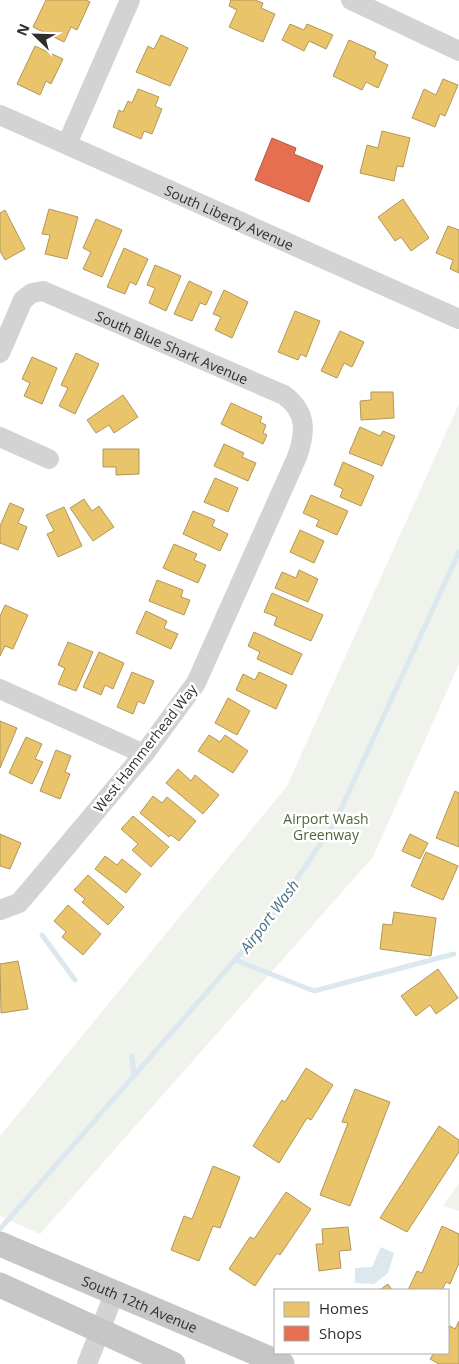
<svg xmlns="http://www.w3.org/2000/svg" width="459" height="1364" viewBox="0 0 459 1364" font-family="'Open Sans',sans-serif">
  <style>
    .green { fill: #f0f3ec }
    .water { fill: #dbe8ee }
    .homes { fill: #e9c46a; stroke: #b19758 }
    .shops { fill: #e76f51; stroke: #b05c46 }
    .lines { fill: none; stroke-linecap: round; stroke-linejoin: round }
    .stream { stroke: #dbe8ee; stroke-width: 5 }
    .minor { stroke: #d3d3d3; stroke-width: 20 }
    .major { stroke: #c6c6c6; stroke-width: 25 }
    .labels { text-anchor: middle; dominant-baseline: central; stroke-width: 5; stroke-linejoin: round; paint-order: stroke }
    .street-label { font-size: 14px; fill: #2e2e2e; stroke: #fff }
    .park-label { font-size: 14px; fill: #536440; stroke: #fff }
    .water-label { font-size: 15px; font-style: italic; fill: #467086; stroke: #fff }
  </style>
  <rect width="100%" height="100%" fill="#fff"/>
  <path class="green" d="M459,404V664L373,857L40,1234L0,1216V1136L287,786Z
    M459,1183V1211L443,1206Z"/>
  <path class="water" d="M381,1247L394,1253L388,1273L374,1284L355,1283V1268L372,1267Z"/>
  <path class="homes" d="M46,0H86L90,2L77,30L71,27L64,42L33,27Z
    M231,0H255L263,3L261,8L275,14L263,42L229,27L237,10L229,6Z
    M290,24L304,30L307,24L333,35L326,49L309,41L304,51L282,40Z
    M161,35L188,48L170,86L136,72L148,46L154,49Z
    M349,40L376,52L374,58L388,65L378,88L366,82L362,90L333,76Z
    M35,46L63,59L51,84L46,81L40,95L17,84Z
    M443,79L458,85L445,116L440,114L435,127L412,118L424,89L436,95Z
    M138,89L159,97L155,106L162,109L152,134L144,131L141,139L113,127L119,110L123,112L128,101L132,103Z
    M382,131L410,138L403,167L397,166L394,181L360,173L367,145L378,148Z
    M403,199L429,238L411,251L401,237L395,241L378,217Z
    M49,209L78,217L67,259L45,254L50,235L42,234Z
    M5,210L25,249L5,260L0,251V213Z
    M96,219L122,230L102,277L83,269L91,252L83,248Z
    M448,226L459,230V273L450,269L453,260L436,253Z
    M124,248L148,259L136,285L130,282L125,294L107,287Z
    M155,265L181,276L166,311L149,303L155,288L147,285Z
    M189,281L212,292L206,305L200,303L192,321L174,314Z
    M224,290L248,302L232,338L215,330L221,317L213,314Z
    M295,311L320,321L306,357L301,354L298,360L278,352Z
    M340,331L364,342L352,367L344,363L337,378L321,371Z
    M76,353L99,364L75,414L59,406L68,388L61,385Z
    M32,357L57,368L42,404L24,396L30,383L22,379Z
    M371,392H393L394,418L361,420L360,401L371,400Z
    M123,395L138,417L114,433L109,425L96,433L87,420Z
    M231,403L262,417L260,422L266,425L263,433L267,435L263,444L221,424Z
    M360,427L380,436L383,431L395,436L382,466L349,453Z
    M224,444L244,453L242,457L256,463L248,481L214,466Z
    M103,449H139V474L116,475V467H103Z
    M343,462L374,476L361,506L340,497L343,489L334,485Z
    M215,478L238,488L228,512L204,502Z
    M311,495L348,511L337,535L316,526L319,520L303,513Z
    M84,499L92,511L99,506L114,527L93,541L70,508Z
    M10,503L24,509L18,523L27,527L18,550L0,543V526Z
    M64,507L82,546L58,557L47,534L54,531L46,515Z
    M193,511L215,520L212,526L228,534L220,551L183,534Z
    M300,530L324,541L314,563L290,552Z
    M174,544L197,554L194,560L206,565L198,583L163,568Z
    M299,570L318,579L308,602L275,588L282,572L296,578Z
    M157,580L183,590L181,597L190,600L184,615L149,601Z
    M272,593L323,615L311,641L274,625L277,617L264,612Z
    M5,605L28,615L13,649L5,646L0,656V616Z
    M146,611L167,621L164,628L178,634L171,649L136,633Z
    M254,632L302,654L292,675L257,659L260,652L248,646Z
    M68,642L93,652L76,691L58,684L65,668L58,665Z
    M99,652L124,663L113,689L105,685L101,695L83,687Z
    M132,672L154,681L144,704L138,701L133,714L117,707Z
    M259,672L287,685L276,709L236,690L243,674L255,680Z
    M228,698L250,711L237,735L215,723Z
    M0,721L17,728L0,768Z
    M209,735L220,742L225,735L248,751L233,773L198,751Z
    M26,737L42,744L35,759L43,762L32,784L9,773Z
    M56,750L71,756L65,772L70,774L60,799L40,791Z
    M178,769L191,781L195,775L219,795L203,814L166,783Z
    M455,791L459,793V847L436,838Z
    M153,796L162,803L167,797L196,821L179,841L171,835L169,837L140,813Z
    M133,816L169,847L151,867L132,850L138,844L121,829Z
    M0,834L21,843L10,869L0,866Z
    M410,834L428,843L420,859L402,851Z
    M426,852L458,866L443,900L411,886Z
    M105,856L117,865L122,859L141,874L126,893L95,869Z
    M88,875L124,907L108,925L82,902L85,899L74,890Z
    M68,905L101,934L83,955L62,937L66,932L54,921Z
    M394,912L436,918L431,956L380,949L383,924L392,925Z
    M18,961L28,1009L1,1013L0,964Z
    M438,969L458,998L436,1014L430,1005L416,1016L401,996Z
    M306,1068L333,1085L311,1120L307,1118L279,1163L253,1146L282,1100L285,1102Z
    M355,1089L390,1102L350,1206L320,1195L348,1123L342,1122Z
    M439,1126L459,1140V1152L407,1232L380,1218Z
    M213,1166L240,1177L220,1228L213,1226L199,1261L171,1250L184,1216L192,1219Z
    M286,1192L311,1209L280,1255L277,1253L255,1286L229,1269L250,1237L254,1239Z
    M442,1226L459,1234V1263L450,1284L446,1282L442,1290H408L417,1271L422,1273Z
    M348,1227L351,1250L339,1251L341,1268L319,1271L316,1244H323L322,1229Z
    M388,1284L392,1290H382L381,1289Z
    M459,1321V1364H439L430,1359L434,1353H448V1329L450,1326L455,1329Z"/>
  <path class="shops" d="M272,138L296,148L294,154L323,166L309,202L255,180Z"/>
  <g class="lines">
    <path class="stream" d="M42,935L75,980
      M235,960L314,991L454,954
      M132,1056L134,1076
      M0,1229L269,921L335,822L459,552"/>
    <g class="minor">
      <path d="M351,0L459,51"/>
      <path id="s1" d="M0,115L459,319"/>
      <path d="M67,144L130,0"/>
      <path id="s2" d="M0,353L23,300L32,293L43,291L284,395C307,412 306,432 297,457L196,683L144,754L41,877L19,903L0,910"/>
      <path d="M0,437L49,459"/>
      <path d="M0,689L144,754"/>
      <path d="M87,1364L114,1294"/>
    </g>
    <g class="major">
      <path id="s3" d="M0,1244L282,1364"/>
      <path d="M0,1285L173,1364"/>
    </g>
  </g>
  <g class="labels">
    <g class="street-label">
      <text stroke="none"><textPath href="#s1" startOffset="251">South Liberty Avenue</textPath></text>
      <text stroke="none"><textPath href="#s2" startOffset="221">South Blue Shark Avenue</textPath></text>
      <text transform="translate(145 748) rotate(-52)">West Hammerhead Way</text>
      <text stroke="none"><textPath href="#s3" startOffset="152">South 12th Avenue</textPath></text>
    </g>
    <g class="park-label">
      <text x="326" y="818">Airport Wash<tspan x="326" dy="16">Greenway</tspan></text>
    </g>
    <g class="water-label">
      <text transform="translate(269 916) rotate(-53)">Airport Wash</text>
    </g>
  </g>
  <rect x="274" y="1289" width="175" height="65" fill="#ffffff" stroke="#ababab"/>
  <rect x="284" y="1302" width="25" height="15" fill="#e9c46a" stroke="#ababab"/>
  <text x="319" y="1314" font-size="15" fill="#2e2e2e">Homes</text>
  <rect x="284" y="1326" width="25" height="15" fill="#e76f51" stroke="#ababab"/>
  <text x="319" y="1339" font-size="15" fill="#2e2e2e">Shops</text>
  <g transform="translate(35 35) rotate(293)" stroke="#ffffff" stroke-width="4" paint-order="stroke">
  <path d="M0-4L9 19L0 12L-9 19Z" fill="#2e2e2e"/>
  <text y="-8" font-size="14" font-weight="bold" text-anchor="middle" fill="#2e2e2e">N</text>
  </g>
</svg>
